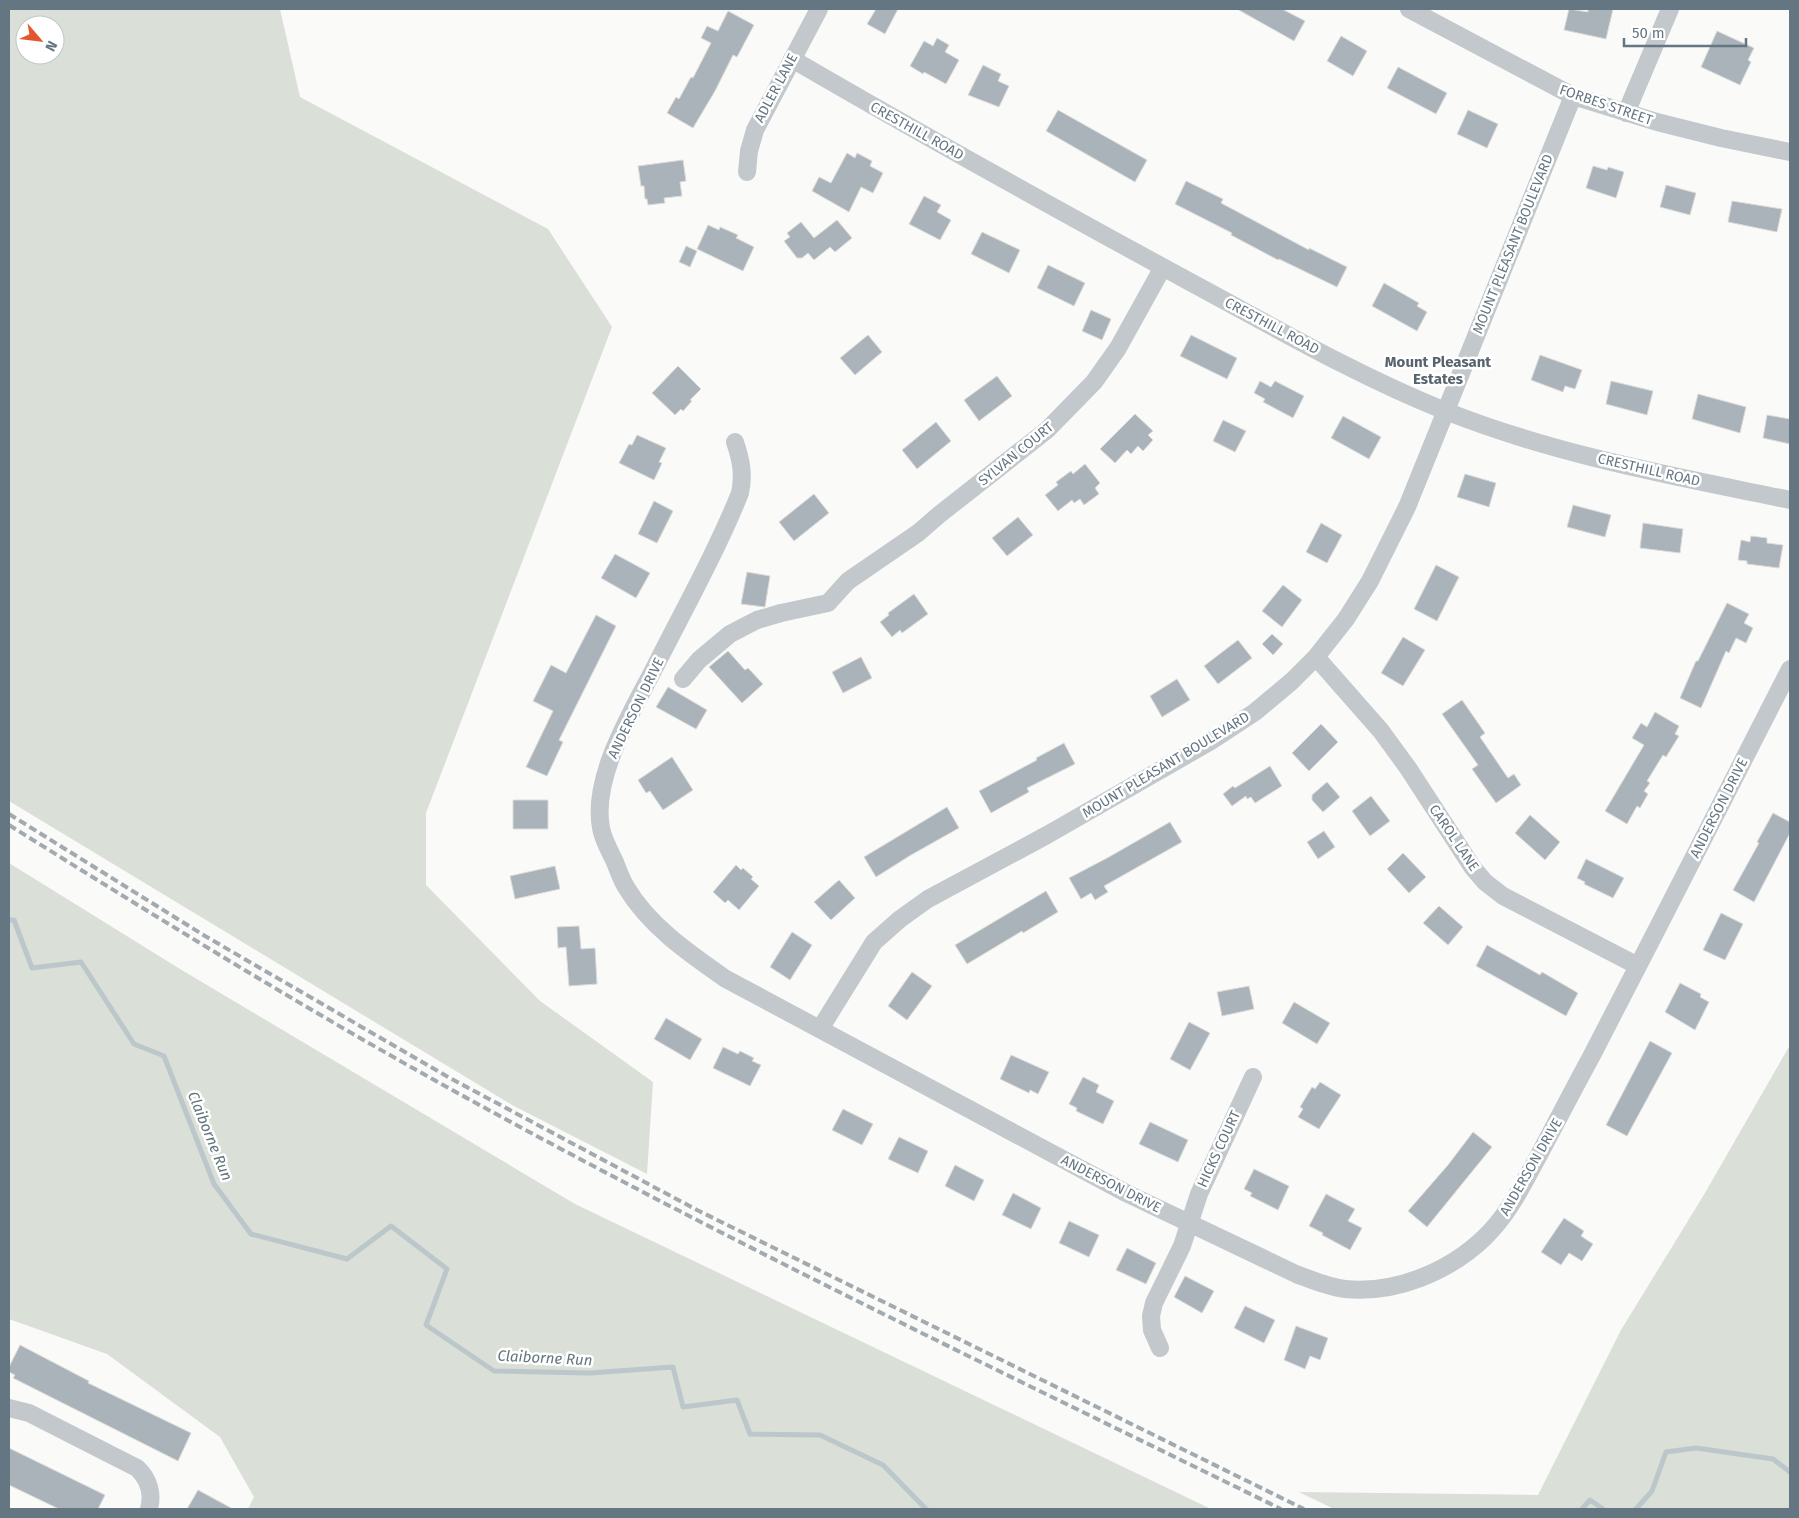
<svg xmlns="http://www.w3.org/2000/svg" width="1799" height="1518" viewBox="0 0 1799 1518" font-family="'Fira Sans',sans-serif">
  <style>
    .green { fill: #dadfd7; fill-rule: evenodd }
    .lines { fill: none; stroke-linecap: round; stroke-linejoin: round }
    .stream { stroke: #bbc7cb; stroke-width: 5 }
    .building { fill: #aab3b9; stroke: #dcdcda }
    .minor { stroke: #c3c8cc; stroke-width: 18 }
    .rail { stroke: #a2aab0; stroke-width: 4; stroke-dasharray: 8 4; stroke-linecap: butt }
    .labels { text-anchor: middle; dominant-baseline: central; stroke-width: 5; stroke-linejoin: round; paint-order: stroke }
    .street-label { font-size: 14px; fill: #657683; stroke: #fff }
    .neighbourhood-label { font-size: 15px; font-weight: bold; fill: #57646e; stroke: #fff }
    .water-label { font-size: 15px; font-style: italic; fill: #60757c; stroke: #fff }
  </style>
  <rect width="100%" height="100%" fill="#fafaf8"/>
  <path class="green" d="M9,9H280L300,97L548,229L612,327L426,813V885L540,1001L653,1082L647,1174L512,1105L9,801ZM25,25H55V55H25Z
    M9,863L180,969L575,1204L1211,1509H248L254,1497L220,1437L107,1354L9,1319Z
    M1790,1045V1509H1334L1299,1492L1538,1495L1621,1330L1702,1198Z"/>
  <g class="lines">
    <path class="stream" d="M9,920H14L32,968L81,962L134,1044L164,1056L214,1184L251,1234L347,1259L391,1226L447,1269L426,1325L494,1371L590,1373L673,1367L683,1407L737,1400L750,1434L820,1435L883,1465L926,1509
      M1582,1509L1590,1500L1603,1509
      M1636,1509L1652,1491L1666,1452L1696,1448L1773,1459L1790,1472"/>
  </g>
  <path class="building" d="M876,9H898L885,34L867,24Z
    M1237,9H1282L1305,21L1294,41Z
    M1569,9L1588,12V9H1613L1606,39L1564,30Z
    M728,11L754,25L737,57L733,55L715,91L693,128L667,113L676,97L679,99L691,77L693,78L711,43L701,38L707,26L718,31Z
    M1717,31L1754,48L1748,60L1751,62L1740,85L1701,67Z
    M1341,36L1367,51L1353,76L1327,61Z
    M937,38L949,45L945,52L959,60L946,84L924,72L923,74L910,66L924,41L933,46Z
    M983,65L1001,74L998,81L1009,86L999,107L968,95Z
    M1398,67L1447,93L1436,114L1387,88Z
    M1058,110L1147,160L1135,182L1046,131Z
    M1468,110L1498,124L1487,148L1457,134Z
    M847,153L855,158L857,153L872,161L870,166L883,173L873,193L861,187L849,212L812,191L819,177L831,183Z
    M683,160L686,181L680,182L682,196L664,198L665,203L648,205L647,199H645L644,186H641L638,166Z
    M1593,166L1607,170L1608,167L1624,172L1616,198L1586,188Z
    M1186,181L1223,199L1221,203L1309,250V248L1347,267L1337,287L1279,259L1278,260L1231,235L1232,233L1175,204Z
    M1666,185L1696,193L1690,215L1660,207Z
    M924,196L941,205L937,212L951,220L940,240L909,224Z
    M1732,201L1782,209L1777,232L1728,222Z
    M837,220L852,238L835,252L830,247L814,260L808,253L802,258H797L784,241L790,237L787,233L801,222L814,238Z
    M708,225L719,230L720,227L738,235L736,238L754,247L743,271L697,249Z
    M982,232L1020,250L1009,273L971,254Z
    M686,246L697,251L690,267L679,262Z
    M1048,265L1085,283L1074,306L1037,288Z
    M1384,283L1419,303L1417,306L1427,312L1417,331L1372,306Z
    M1091,310L1111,319L1102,340L1082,331Z
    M868,335L882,352L855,375L840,358Z
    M1191,335L1237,358L1227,379L1180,356Z
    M1540,355L1582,370L1575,389L1565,386L1563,392L1531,380Z
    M678,366L701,389L690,400L692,401L683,411L681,409L675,415L652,393Z
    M997,376L1012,396L979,421L964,400Z
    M1260,381L1271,387L1275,381L1304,396L1293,418L1263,402L1265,399L1254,393Z
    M1611,381L1653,391L1647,415L1606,404Z
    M1698,394L1746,407L1740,433L1692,419Z
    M1135,414L1153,431L1148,435L1153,440L1143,451L1138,446L1131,454L1127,450L1115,463L1100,449Z
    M1767,415L1790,419V444L1763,438Z
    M1343,416L1381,437L1369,459L1331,438Z
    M1223,420L1246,431L1235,452L1213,441Z
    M936,422L951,441L917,469L902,450Z
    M637,435L666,448L659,462L662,463L654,480L619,463L629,444L632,445Z
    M1085,464L1100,483L1095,488L1099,494L1084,505L1080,499L1074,503L1072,500L1058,511L1045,495L1058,485L1056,482L1071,471L1073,474Z
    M1465,474L1496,483L1489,507L1457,497Z
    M814,494L829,513L794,541L779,522Z
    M654,501L673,511L657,543L638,534Z
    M1573,505L1611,515L1605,537L1567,527Z
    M1018,517L1033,535L1007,556L992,538Z
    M1321,523L1342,535L1327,563L1306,552Z
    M1643,523L1683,529L1680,553L1640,548Z
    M1751,536L1767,538V543L1783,545L1779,568L1747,564V561L1738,560L1741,540L1750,542Z
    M615,554L650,573L636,598L601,578Z
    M1436,565L1459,577L1437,621L1414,609Z
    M747,572L770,576L765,607L741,604Z
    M1283,585L1302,600L1282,627L1262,611Z
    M914,594L928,614L902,633L900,630L892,637L880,622L889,615L888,613Z
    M1727,603L1749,614L1744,623L1753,628L1746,643L1736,638L1729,653L1726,651L1701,708L1680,698L1696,661H1698Z
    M596,615L616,626L559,740L563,742L547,776L526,767L553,711L533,701L551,665L566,673Z
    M1272,634L1283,644L1273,655L1262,644Z
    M1403,637L1425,650L1403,686L1381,673Z
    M1238,640L1252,658L1218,684L1204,666Z
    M728,651L745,670L748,668L763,684L742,703L709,667Z
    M861,657L872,678L843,693L832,672Z
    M1177,679L1190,700L1162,717L1150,696Z
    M668,687L707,710L696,729L656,707Z
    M1462,700L1485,733L1480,737L1508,778L1514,774L1521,785L1496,803L1472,769L1478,765L1442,714Z
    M1655,712L1679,726L1675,734L1679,736L1666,757L1663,755L1647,781L1650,783L1644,791L1648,794L1640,808L1637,806L1627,824L1605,811L1644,745L1632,738L1641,723L1647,727Z
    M1321,724L1338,742L1309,771L1292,753Z
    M1064,743L1075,764L1027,788L1029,792L991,813L979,791L1037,760L1036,758Z
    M672,757L693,790L663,810L650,791L646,793L638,780Z
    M1270,766L1282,786L1255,803L1251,797L1247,799L1246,796L1232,806L1223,794L1233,786L1235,788Z
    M1327,782L1340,797L1323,812L1312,800V795Z
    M1371,796L1390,821L1370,836L1352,811Z
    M513,800H548V829H513Z
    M947,807L959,828L911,855L876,877L864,857Z
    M1773,813L1790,822V833L1754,902L1733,890L1759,843L1757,842Z
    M1530,815L1560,842L1545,860L1515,833Z
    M1170,822L1182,842L1104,886L1108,892L1095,900L1091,893L1081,899L1069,878L1109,857Z
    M1324,831L1335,847L1318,859L1307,842Z
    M1403,853L1426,877L1409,893L1387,869Z
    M1586,859L1624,878L1613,898L1584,884L1585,882L1577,878Z
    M736,865L741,870L743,868L753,877L751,879L759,886L739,910L728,900L725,903L713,892Z
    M555,866L560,889L515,899L510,876Z
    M839,880L855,898L831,920L814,902Z
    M1046,891L1058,912L1023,933L1022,931L967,964L955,945Z
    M1439,906L1463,927L1448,945L1423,923Z
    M1721,913L1743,924L1725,960L1703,950Z
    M579,926L581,949L595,948L597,984L569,986L566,947L558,948L557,927Z
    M792,932L812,945L790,980L770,967Z
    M1487,945L1540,975L1542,972L1578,993L1566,1016L1476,966Z
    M912,972L932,986L907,1020L888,1006Z
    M1680,983L1701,994L1700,997L1709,1002L1695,1030L1665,1012Z
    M1249,986L1254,1009L1222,1016L1217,992Z
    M1294,1002L1330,1023L1317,1044L1282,1023Z
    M666,1018L702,1039L690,1060L654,1039Z
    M1189,1022L1210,1033L1190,1070L1170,1059Z
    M1650,1041L1672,1053L1627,1136L1606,1125Z
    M723,1047L738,1054L740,1051L754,1058L752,1061L761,1065L750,1086L713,1068Z
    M1011,1055L1049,1072L1038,1094L1030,1090L1029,1093L1000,1079Z
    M1083,1077L1099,1085L1096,1092L1114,1101L1103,1124L1076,1111L1077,1108L1069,1104Z
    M1320,1082L1341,1095L1319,1129L1298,1117L1303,1109L1300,1107L1312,1087L1315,1089Z
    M843,1109L873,1124L862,1145L832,1130Z
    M1150,1122L1188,1140L1178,1162L1139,1144Z
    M1473,1132L1492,1147L1427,1227L1408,1211L1448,1165Z
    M899,1137L928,1151L918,1173L888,1159Z
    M955,1165L984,1180L974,1201L945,1186Z
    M1254,1169L1289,1186L1278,1210L1250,1196L1252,1193L1244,1189Z
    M1013,1193L1041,1208L1031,1229L1002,1215Z
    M1326,1194L1355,1209L1348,1221L1362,1228L1350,1250L1322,1235L1323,1233L1309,1226Z
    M1564,1218L1584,1231L1581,1236L1593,1244L1582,1261L1569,1253L1561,1265L1541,1252Z
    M1069,1221L1099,1235L1089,1257L1059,1243Z
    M1127,1248L1156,1263L1146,1284L1116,1270Z
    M1185,1276L1214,1291L1202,1313L1174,1297Z
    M1245,1306L1275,1320L1264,1343L1234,1328Z
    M1296,1326L1328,1338L1320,1360L1310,1356L1305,1369L1284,1360Z
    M20,1345L89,1381L88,1383L191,1433L178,1461L13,1378L15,1375L9,1372V1367Z
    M9,1448L105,1495L98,1509H59L9,1485Z
    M198,1490L233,1509H187Z"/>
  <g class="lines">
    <path class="minor" d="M1409,9L1573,96L1657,122L1721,138L1790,152
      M792,59C924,136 1058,210 1192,283C1274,327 1356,375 1443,410C1555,455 1673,476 1790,500
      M1626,113L1670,9
      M747,172L749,151L755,130L819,9
      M735,442C741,460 744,474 740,493C718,548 686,606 659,659C636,706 591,774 601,828C603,839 609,850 614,860C618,869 621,879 626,887C649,926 690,954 726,979L1126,1193L1296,1274C1312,1280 1328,1287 1345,1289C1395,1294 1449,1272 1485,1237C1509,1214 1523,1184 1539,1155C1556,1123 1573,1090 1591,1057C1658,928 1724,798 1790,669
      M1316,657L1381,731L1408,768L1473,868L1485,882L1503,896L1638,966
      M683,679L699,660L730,634L757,620L781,613L828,603L848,581L918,533L940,514L1047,430L1094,382L1118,348L1163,267
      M820,1029L874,942L900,919L928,899L1047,835L1211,741L1255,712L1292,681L1316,657L1346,619L1370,581L1407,507L1573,96
      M1160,1348L1152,1330L1151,1316L1154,1303L1182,1246L1199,1194L1253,1077
      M9,1408L29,1413L137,1468C149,1479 153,1494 149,1509"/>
    <path class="rail" d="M9,814L205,936L448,1077L697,1210L1304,1509
      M9,825C153,915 297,1004 445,1086C718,1237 1000,1371 1281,1509"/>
  </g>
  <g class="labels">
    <g class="street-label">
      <text transform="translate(776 88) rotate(-62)">ADLER LANE</text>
      <text transform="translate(1606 105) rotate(19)">FORBES STREET</text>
      <text transform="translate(917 131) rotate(29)">CRESTHILL ROAD</text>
      <text transform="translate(1513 244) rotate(-68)">MOUNT PLEASANT BOULEVARD</text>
      <text transform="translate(1272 326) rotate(28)">CRESTHILL ROAD</text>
      <text transform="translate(1016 454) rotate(-39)">SYLVAN COURT</text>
      <text transform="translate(1649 470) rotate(13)">CRESTHILL ROAD</text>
      <text transform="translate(636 708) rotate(-64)">ANDERSON DRIVE</text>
      <text transform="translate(1166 765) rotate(-31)">MOUNT PLEASANT BOULEVARD</text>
      <text transform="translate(1719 808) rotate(-63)">ANDERSON DRIVE</text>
      <text transform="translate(1454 838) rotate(56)">CAROL LANE</text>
      <text transform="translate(1219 1149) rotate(-65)">HICKS COURT</text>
      <text transform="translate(1531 1167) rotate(-60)">ANDERSON DRIVE</text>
      <text transform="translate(1111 1184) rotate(27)">ANDERSON DRIVE</text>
    </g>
    <g class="neighbourhood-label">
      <text x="1438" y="362">Mount Pleasant<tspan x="1438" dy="17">Estates</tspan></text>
    </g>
    <g class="water-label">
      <text transform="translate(210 1136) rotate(68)">Claiborne Run</text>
      <text transform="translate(545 1358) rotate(3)">Claiborne Run</text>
    </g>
  </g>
  <rect width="1799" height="1518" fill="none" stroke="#657683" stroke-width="20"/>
  <g transform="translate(40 40) rotate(118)"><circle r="24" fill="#ffffff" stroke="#c1c8cd"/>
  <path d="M0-4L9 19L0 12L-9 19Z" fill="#e4572e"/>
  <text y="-8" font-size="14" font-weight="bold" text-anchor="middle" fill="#657683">N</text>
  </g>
  <path d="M1624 38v8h122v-8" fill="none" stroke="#657683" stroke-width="2.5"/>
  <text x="1632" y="38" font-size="15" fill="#657683" stroke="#ffffff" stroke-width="4" paint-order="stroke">50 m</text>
</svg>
